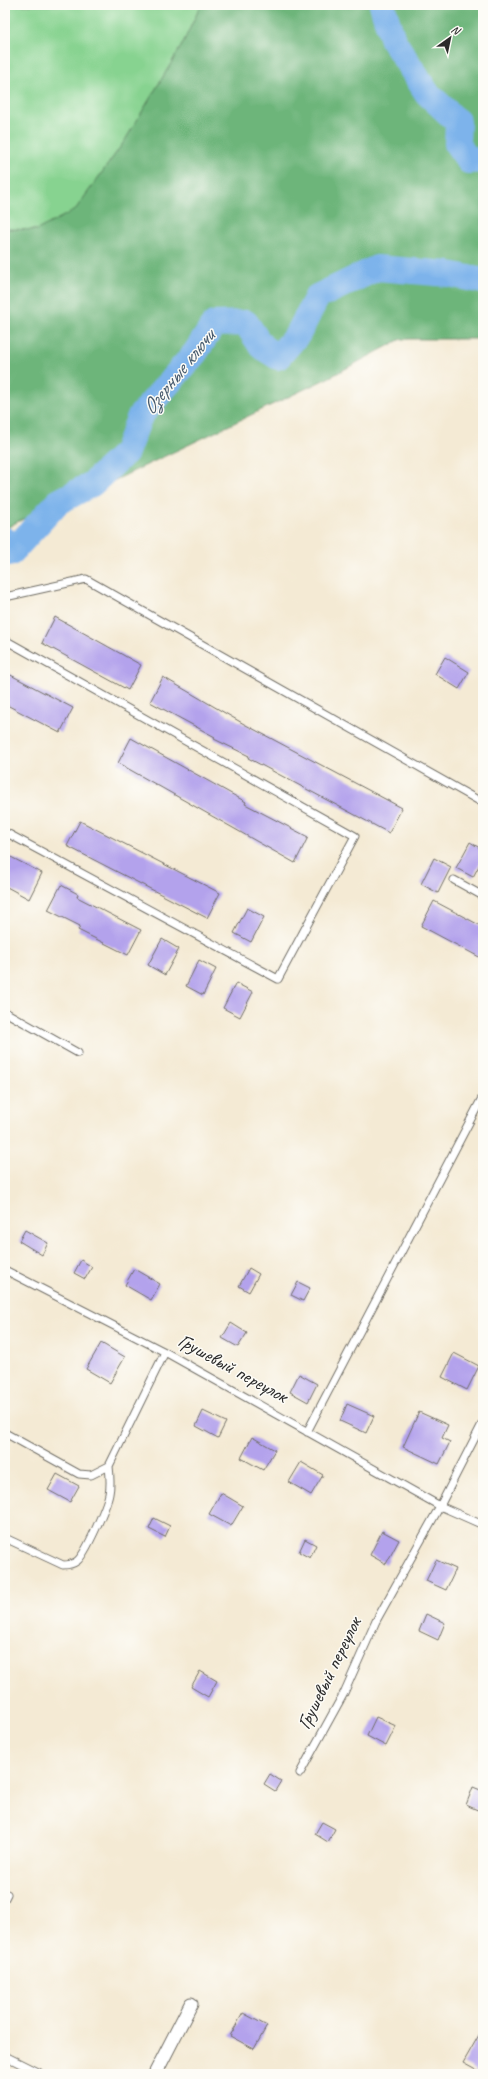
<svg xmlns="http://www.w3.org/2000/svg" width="488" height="2079" viewBox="0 0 488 2079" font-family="Caveat,sans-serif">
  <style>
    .green { fill: #87d390; stroke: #597f5e }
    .forest { fill: #6db57a; stroke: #4c7052 }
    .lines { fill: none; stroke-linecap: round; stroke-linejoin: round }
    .river { stroke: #7db3eb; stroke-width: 26 }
    .building { fill: #b3a2ec }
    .lane-casing { stroke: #716e66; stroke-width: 9 }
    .street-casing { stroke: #716e66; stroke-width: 15 }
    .lane { stroke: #fff; stroke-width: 7 }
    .street { stroke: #fff; stroke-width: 13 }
    .labels { text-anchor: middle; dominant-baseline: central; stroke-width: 3; stroke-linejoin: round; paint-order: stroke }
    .street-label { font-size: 20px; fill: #2b2b2b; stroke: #fdfcf7 }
    .water-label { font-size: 21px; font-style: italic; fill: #485b6e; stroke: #fdfcf7 }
  </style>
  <rect width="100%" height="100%" fill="#fdfcf7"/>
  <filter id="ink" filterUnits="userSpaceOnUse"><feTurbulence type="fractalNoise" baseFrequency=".025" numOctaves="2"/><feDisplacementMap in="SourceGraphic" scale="8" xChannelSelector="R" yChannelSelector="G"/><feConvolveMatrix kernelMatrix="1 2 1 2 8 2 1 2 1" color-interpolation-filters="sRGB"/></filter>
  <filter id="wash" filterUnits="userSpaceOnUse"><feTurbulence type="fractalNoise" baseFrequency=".012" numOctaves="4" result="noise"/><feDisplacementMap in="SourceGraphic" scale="16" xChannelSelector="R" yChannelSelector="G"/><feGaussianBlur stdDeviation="0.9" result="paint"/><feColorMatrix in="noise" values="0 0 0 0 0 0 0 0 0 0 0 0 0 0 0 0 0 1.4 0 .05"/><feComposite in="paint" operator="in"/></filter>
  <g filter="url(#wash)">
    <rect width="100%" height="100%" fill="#f4ead4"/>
    <path class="green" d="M5,5H201L182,45L124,142L75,210L37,230L5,229Z"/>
    <path class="forest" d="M201,5H483V337L479,339H401L332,376L84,495L19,521L5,529V229L37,230L75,210L124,142L182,45Z"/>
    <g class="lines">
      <path class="river" d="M382,5L393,40L427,93L458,122L457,144L469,161L483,160
        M5,540L11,553L58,502L92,484L126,452L140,416L195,353L214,324L246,323L262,347L278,357L298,334L317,297L377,268L449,274L483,281"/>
    </g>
    <g id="blocks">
      <path class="building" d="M55,617L141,665L128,690L42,643Z
        M445,657L469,672L459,689L435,674Z
        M5,672L73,708L60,733L5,704Z
        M163,677L244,724L402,808L389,833L248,758L249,756L214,739L215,737L150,702Z
        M131,738L246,802L245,804L308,837L295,863L118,763Z
        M80,821L220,893L207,918L67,846Z
        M470,842L483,850V858L473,877L456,868Z
        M5,854L42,873L29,899L5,886Z
        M434,858L451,867L438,893L421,884Z
        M61,885L78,894L77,897L141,930L128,955L78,930L80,926L48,910Z
        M434,901L483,927V959L421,926Z
        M247,908L264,917L251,942L234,933Z
        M162,939L179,949L165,975L148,965Z
        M199,960L216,969L203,995L186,986Z
        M236,983L253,992L240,1017L223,1008Z
        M25,1230L48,1243L42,1255L19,1241Z
        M81,1260L92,1267L85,1279L74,1273Z
        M249,1268L259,1274L249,1292L239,1286Z
        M134,1269L160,1284L151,1300L125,1285Z
        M298,1282L310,1288L303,1301L291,1295Z
        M231,1323L247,1333L238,1347L222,1338Z
        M101,1343L125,1357L110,1383L86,1369Z
        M454,1353L479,1366L467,1390L442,1377Z
        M299,1374L317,1384L308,1402L290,1392Z
        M347,1404L374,1416L366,1433L340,1421Z
        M203,1411L226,1422L218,1438L196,1426Z
        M419,1412L448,1425L442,1438L450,1442L439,1464L403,1447Z
        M252,1437L275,1450L263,1470L241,1458Z
        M301,1462L323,1475L311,1495L289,1482Z
        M57,1474L79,1486L70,1502L48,1490Z
        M221,1493L243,1506L231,1526L209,1514Z
        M154,1518L170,1526L165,1537L149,1529Z
        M382,1531L399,1540L386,1564L370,1555Z
        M305,1539L316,1545L310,1558L299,1552Z
        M436,1560L456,1569L446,1590L426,1581Z
        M426,1614L445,1623L438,1640L419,1631Z
        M200,1671L217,1681L208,1697L191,1687Z
        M376,1717L396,1726L386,1746L367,1736Z
        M270,1774L281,1781L275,1791L264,1784Z
        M473,1787L483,1791V1805L480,1811L466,1805Z
        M322,1822L335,1829L328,1842L315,1834Z
        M243,2013L267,2026L254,2049L230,2036Z
        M483,2028V2074L463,2063Z"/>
    </g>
  </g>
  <g filter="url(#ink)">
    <use href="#blocks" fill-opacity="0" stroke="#716e66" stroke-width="1"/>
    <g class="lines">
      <defs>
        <path id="lane" d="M5,597L86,579L483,803
          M5,640L355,836L278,979L5,832
          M454,880L483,896
          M5,1012L78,1053
          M5,1270L165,1352L440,1506L483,1525
          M307,1432L483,1096
          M5,1433L79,1474L91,1475L109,1466L165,1352
          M5,1538L63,1565C68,1565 73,1564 77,1561C86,1554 107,1505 109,1494C111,1485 110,1475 109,1466
          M300,1773L344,1693L376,1621L440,1506L483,1422
          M5,1898L7,1894
          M5,2056L41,2074"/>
        <path id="street" d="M155,2074L191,2004"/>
      </defs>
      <use href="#lane" class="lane-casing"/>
      <use href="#street" class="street-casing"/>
      <use href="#lane" class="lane"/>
      <use href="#street" class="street"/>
    </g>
  </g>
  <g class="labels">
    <g class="street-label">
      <text transform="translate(233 1368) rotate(29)">Грушевый переулок</text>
      <text transform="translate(329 1673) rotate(-64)">Грушевый переулок</text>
    </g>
    <g class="water-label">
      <text transform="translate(178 372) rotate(-51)">Озерные ключи</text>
    </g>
  </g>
  <rect width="488" height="2079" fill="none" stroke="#fdfcf7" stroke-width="20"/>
  <g transform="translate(450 38) rotate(33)" stroke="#fdfcf7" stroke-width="3" paint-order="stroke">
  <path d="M0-3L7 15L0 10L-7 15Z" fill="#2b2b2b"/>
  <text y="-6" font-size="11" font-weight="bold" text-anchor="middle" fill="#2b2b2b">N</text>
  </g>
</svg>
